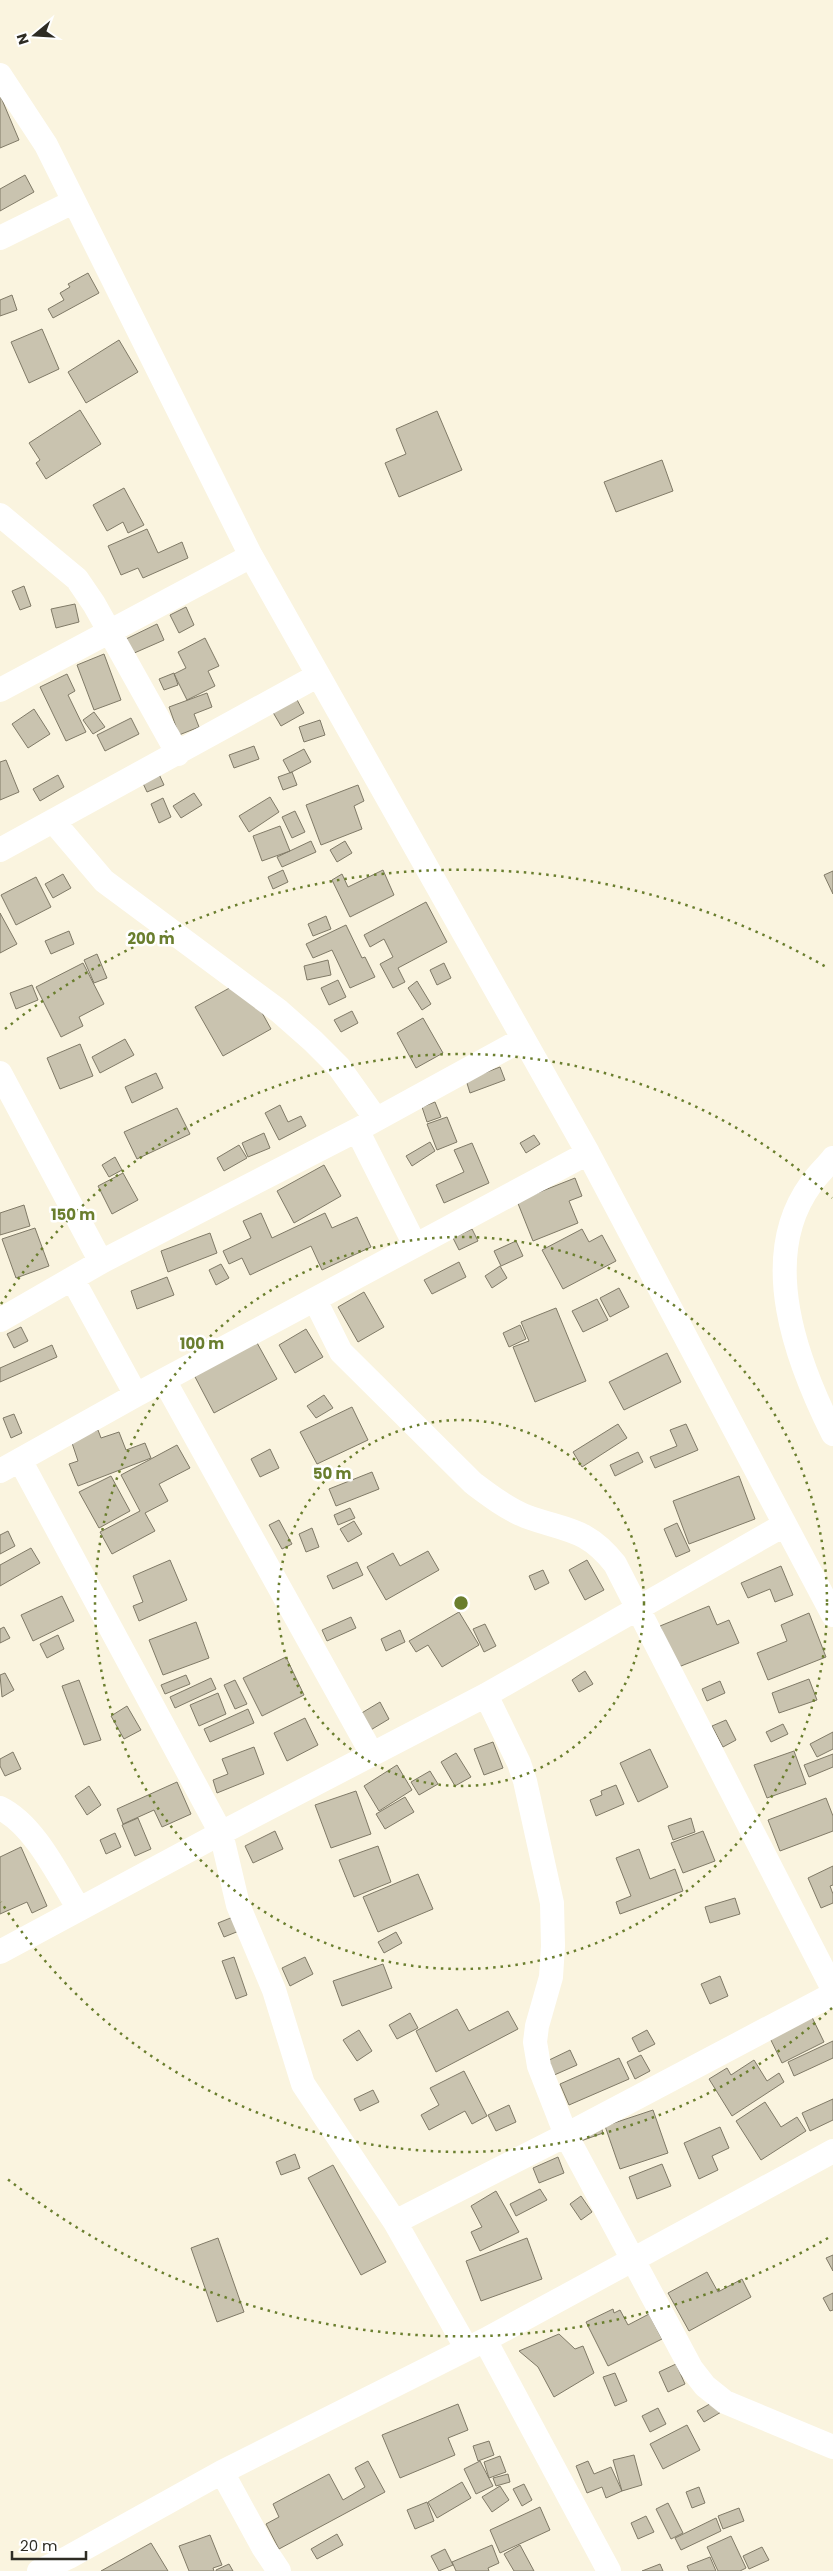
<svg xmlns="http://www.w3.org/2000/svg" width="833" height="2571" viewBox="0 0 833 2571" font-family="Poppins,sans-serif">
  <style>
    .building { fill: #c9c3af; stroke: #807a67 }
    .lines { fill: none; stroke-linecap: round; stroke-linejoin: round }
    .street { stroke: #fff; stroke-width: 24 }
    .ring { fill: none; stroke: #6a7e2e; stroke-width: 2.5; stroke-dasharray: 2.5 5 }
    .centre { fill: #6a7e2e; stroke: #fff; stroke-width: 2.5 }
    .ring-label { font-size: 15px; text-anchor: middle; font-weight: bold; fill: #6a7e2e; stroke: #fff; stroke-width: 5; stroke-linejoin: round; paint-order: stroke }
  </style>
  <rect width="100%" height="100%" fill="#faf4df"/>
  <path class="building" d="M0,95L19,140L0,148Z
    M25,175L34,192L0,211V189Z
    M88,273L99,293L53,318L48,309L64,300L60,293L70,287L68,284Z
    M12,295L17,310L0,316V300Z
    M42,329L59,369L29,383L11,342Z
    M119,340L138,372L86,403L68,372Z
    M80,410L101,444L46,479L36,463L40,460L29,443Z
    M437,411L462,470L399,497L385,463L406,454L396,429Z
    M662,460L673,491L616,512L604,482Z
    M124,488L144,525L128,533L123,522L107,531L93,505Z
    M147,529L158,553L182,542L188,558L143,578L138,568L121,575L108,546Z
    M24,586L31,606L20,610L12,591Z
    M75,604L79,622L56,628L51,609Z
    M186,607L194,625L179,633L170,615Z
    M157,624L164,640L132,654L126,639Z
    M205,638L219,666L208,671L215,686L187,700L174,674L186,668L178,652Z
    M104,654L121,700L94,710L77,665Z
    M174,673L178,685L164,690L159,679Z
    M67,674L75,691L68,695L86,732L66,741L40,687Z
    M207,693L212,707L194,714L199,727L179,735L169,707Z
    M295,696L304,713L281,726L271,709Z
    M34,709L50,734L28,748L12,724Z
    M94,712L105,727L93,734L83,720Z
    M131,718L139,734L105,751L97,735Z
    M320,720L325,735L304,742L299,727Z
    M254,746L259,759L234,768L229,755Z
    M304,749L311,762L290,773L283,760Z
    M6,760L19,792L0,800V762Z
    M158,772L164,785L147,792L141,779Z
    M292,772L297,785L283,790L278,777Z
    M58,775L64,787L40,801L33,789Z
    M358,785L364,801L354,806L362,829L321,845L306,805Z
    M194,793L202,805L181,818L173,806Z
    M270,797L279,812L249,832L239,816Z
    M163,798L171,817L159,823L151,804Z
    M295,811L305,832L292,838L282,817Z
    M280,826L290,851L262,861L253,836Z
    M311,841L316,852L282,867L277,857Z
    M345,841L352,853L337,862L330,850Z
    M283,870L288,882L273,889L268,877Z
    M383,870L394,895L350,917L332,880L342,874L348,887Z
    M833,871V894L824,875Z
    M63,874L71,888L53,898L45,884Z
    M36,877L51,907L16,925L1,895Z
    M426,902L447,942L398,968L405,982L393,988L380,964L393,957L384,939L370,947L364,935Z
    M0,913L17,944L0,953Z
    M326,916L331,929L313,936L308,924Z
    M346,925L362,958L365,957L375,977L350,988L332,950L313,958L306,944Z
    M69,931L74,944L51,954L45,941Z
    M97,954L107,978L94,983L84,960Z
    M328,960L331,975L307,980L304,966Z
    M83,963L104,1004L79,1017L83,1026L61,1037L36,987Z
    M444,963L451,978L437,985L430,970Z
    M244,980L271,1029L223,1056L195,1007Z
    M338,980L346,997L329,1005L321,988Z
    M417,981L431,1004L422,1010L408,988Z
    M32,985L38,1000L16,1009L10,993Z
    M352,1011L358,1023L341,1032L334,1020Z
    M423,1018L443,1053L416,1068L397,1033Z
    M125,1039L134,1055L100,1073L92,1057Z
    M80,1044L93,1076L60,1089L47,1058Z
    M500,1067L505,1080L470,1093L466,1080Z
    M156,1073L163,1088L132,1103L125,1087Z
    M435,1102L441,1117L427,1122L422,1107Z
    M280,1105L288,1122L301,1116L306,1126L279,1140L265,1113Z
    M177,1108L190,1134L137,1159L124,1132Z
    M447,1117L457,1142L437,1150L427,1124Z
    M264,1133L270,1148L248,1157L242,1143Z
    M534,1135L540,1144L526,1153L520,1143Z
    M430,1142L435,1151L412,1166L406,1156Z
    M472,1143L489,1183L444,1203L436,1185L464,1172L454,1150Z
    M239,1145L247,1158L224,1171L217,1158Z
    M115,1157L122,1170L109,1177L102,1165Z
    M324,1165L341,1196L294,1223L277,1191Z
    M123,1173L138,1200L112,1214L98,1186Z
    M575,1178L582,1196L569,1201L578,1223L533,1241L517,1201Z
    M24,1205L30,1226L0,1235V1213Z
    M261,1213L272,1238L325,1213L332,1228L357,1217L371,1247L322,1270L311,1246L250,1275L242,1258L229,1264L223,1251L251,1238L243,1221Z
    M35,1228L49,1266L16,1278L2,1239Z
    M472,1229L478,1241L459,1250L453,1238Z
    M582,1229L589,1242L602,1235L616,1261L563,1289L542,1250Z
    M210,1233L217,1253L168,1272L161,1251Z
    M516,1241L523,1256L501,1266L494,1251Z
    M459,1262L466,1277L432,1294L424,1280Z
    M221,1264L229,1278L216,1285L209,1270Z
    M500,1266L507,1278L492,1288L485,1276Z
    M167,1277L174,1295L137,1309L131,1291Z
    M619,1288L629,1307L610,1317L600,1298Z
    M364,1292L384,1327L358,1342L338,1307Z
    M597,1299L608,1320L583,1332L572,1311Z
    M556,1308L586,1381L535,1402L513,1347L529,1341L521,1322Z
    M520,1325L526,1339L509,1347L503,1333Z
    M21,1327L28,1341L14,1348L7,1334Z
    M306,1329L323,1357L295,1373L279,1345Z
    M256,1341L277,1379L214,1413L194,1375Z
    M52,1345L57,1357L0,1382V1368Z
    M667,1353L681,1382L624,1410L609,1382Z
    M324,1395L333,1408L316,1418L307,1406Z
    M352,1407L368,1440L317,1464L300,1432Z
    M14,1414L22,1433L11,1438L3,1418Z
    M618,1424L627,1438L582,1467L573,1452Z
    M686,1424L698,1450L655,1468L650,1457L677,1446L670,1430Z
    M98,1430L101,1438L119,1432L126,1450L145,1443L151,1458L78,1486L69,1464L78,1461L71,1440Z
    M177,1445L190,1468L159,1484L168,1501L145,1513L155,1531L112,1554L100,1532L140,1511L121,1475Z
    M270,1449L279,1468L260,1477L251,1459Z
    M638,1452L643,1462L615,1476L610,1465Z
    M372,1472L379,1489L336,1506L329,1489Z
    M111,1476L130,1511L99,1528L79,1492Z
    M739,1476L755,1519L689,1544L673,1501Z
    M350,1508L355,1518L338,1525L334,1515Z
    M279,1520L292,1544L282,1549L269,1525Z
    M354,1521L362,1534L348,1542L340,1529Z
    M677,1523L690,1551L676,1557L664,1529Z
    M312,1528L319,1547L306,1552L299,1534Z
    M8,1531L15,1546L0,1554V1535Z
    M31,1548L40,1563L0,1586V1565Z
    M428,1551L439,1570L386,1600L367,1567L393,1553L400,1566Z
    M170,1560L187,1600L139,1621L133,1606L143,1602L133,1576Z
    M587,1560L604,1590L585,1600L569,1570Z
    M357,1562L363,1575L333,1589L327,1576Z
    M781,1566L793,1595L775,1602L770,1589L748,1598L741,1583Z
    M543,1570L549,1583L535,1590L529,1576Z
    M62,1596L74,1621L33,1641L21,1615Z
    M709,1606L717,1625L729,1620L739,1643L676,1668L660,1626Z
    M459,1612L479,1645L442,1667L428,1645L416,1652L409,1641Z
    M809,1613L826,1657L768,1680L757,1653L787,1641L781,1625Z
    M351,1617L356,1628L327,1641L322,1630Z
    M196,1622L209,1658L163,1675L149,1640Z
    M485,1624L496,1646L484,1652L473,1629Z
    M4,1627L10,1638L0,1643V1629Z
    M400,1630L405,1642L386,1651L381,1639Z
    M58,1635L64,1649L47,1658L40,1644Z
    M286,1657L304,1695L262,1716L243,1678Z
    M585,1671L593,1684L579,1692L572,1680Z
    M5,1673L14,1690L2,1697L0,1675Z
    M186,1675L190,1684L165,1694L161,1685Z
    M211,1678L216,1689L175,1708L170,1697Z
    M809,1679L817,1700L779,1713L772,1693Z
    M79,1680L101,1740L84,1745L62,1686Z
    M235,1680L247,1704L235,1709L224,1685Z
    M720,1681L725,1693L707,1701L702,1689Z
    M218,1693L226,1714L199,1726L190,1705Z
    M380,1702L389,1719L369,1731L360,1714Z
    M127,1706L141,1730L124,1739L111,1716Z
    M248,1709L254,1723L210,1742L204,1729Z
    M305,1718L318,1745L287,1761L274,1733Z
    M726,1720L736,1740L723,1747L712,1726Z
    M783,1724L788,1734L771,1742L766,1732Z
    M833,1732V1749L817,1757L810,1744Z
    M493,1742L503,1768L484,1775L474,1749Z
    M254,1747L264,1774L217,1793L213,1780L228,1774L222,1759Z
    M650,1749L668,1787L638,1802L620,1763Z
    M794,1751L806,1784L767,1798L754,1765Z
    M13,1752L21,1769L5,1776L0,1766V1759Z
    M456,1753L471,1777L455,1786L441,1762Z
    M833,1754V1767L809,1777L804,1765Z
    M397,1765L412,1790L379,1811L364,1786Z
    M430,1771L438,1784L419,1795L411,1782Z
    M177,1782L191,1814L162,1827L154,1810L123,1824L117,1809Z
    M616,1785L624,1804L596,1816L590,1800L602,1795L601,1791Z
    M89,1786L101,1805L87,1815L75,1796Z
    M356,1791L371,1834L331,1848L315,1805Z
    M405,1797L414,1812L385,1829L376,1814Z
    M826,1798L833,1816V1831L780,1851L768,1820Z
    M138,1818L151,1849L135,1856L122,1825Z
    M691,1818L695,1832L673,1840L668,1826Z
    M275,1831L283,1849L253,1863L245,1846Z
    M703,1831L715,1861L683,1873L671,1843Z
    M115,1833L121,1847L106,1854L100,1840Z
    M378,1846L391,1882L354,1897L339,1860Z
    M21,1847L47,1906L32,1913L27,1902L0,1914V1857Z
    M639,1849L650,1879L675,1869L683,1891L620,1914L616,1902L631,1896L616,1858Z
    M833,1866V1885L830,1886L833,1894V1903L821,1908L808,1878Z
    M418,1874L433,1909L378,1932L363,1897Z
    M735,1898L740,1914L710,1923L705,1907Z
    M233,1917L239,1931L224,1937L218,1923Z
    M396,1932L402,1943L384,1953L378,1942Z
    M234,1957L247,1995L236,1999L222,1961Z
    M305,1957L313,1974L290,1986L282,1968Z
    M383,1964L392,1988L342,2006L333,1981Z
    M720,1976L728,1996L710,2004L701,1984Z
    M457,2009L469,2031L508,2011L518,2029L436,2072L416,2031Z
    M410,2013L418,2028L397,2039L389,2025Z
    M810,2013L824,2042L782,2063L768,2034Z
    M359,2030L372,2051L357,2061L343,2040Z
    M647,2030L655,2044L639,2052L632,2038Z
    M833,2041V2058L794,2076L788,2062Z
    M570,2050L577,2065L552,2076L545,2062Z
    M641,2055L650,2071L635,2079L627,2062Z
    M619,2058L629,2079L569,2105L560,2084Z
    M754,2060L767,2081L779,2073L784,2082L732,2116L709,2079L727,2068L731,2075Z
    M464,2071L487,2116L472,2124L465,2111L429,2130L421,2115L439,2105L430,2088Z
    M373,2090L379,2102L360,2111L354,2099Z
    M833,2099V2120L810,2131L802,2113Z
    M765,2102L781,2127L797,2117L806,2131L761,2160L736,2121Z
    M509,2105L516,2122L496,2131L488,2115Z
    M653,2110L668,2153L620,2169L605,2126Z
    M599,2120L603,2133L581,2141L577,2129Z
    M720,2127L729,2148L712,2156L718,2170L699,2179L684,2143Z
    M295,2154L300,2168L281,2175L276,2162Z
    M558,2157L564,2173L539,2183L533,2168Z
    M662,2164L671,2186L637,2199L629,2177Z
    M333,2165L386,2262L361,2275L308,2178Z
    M540,2189L547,2200L516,2216L510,2204Z
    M496,2191L519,2232L480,2251L471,2232L482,2227L471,2206Z
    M581,2196L592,2212L581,2220L570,2204Z
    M218,2238L244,2312L217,2322L191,2248Z
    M527,2238L542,2279L481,2301L466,2261Z
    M833,2255V2271L826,2258Z
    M707,2272L718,2292L742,2279L751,2297L689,2331L668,2293Z
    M833,2293V2310L830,2311L823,2298Z
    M613,2309L614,2313L620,2310L628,2325L649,2314L662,2339L608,2366L586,2322Z
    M559,2334L575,2349L583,2346L594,2373L554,2397L538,2367L519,2351Z
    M676,2364L685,2384L668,2392L659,2372Z
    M615,2373L627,2401L615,2406L603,2377Z
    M717,2400L723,2411L704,2422L697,2411Z
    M458,2404L468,2430L448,2438L455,2455L400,2478L382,2435Z
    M658,2408L666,2424L650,2432L642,2416Z
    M687,2425L700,2450L663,2469L650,2444Z
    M489,2441L494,2455L478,2461L473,2446Z
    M634,2455L642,2485L622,2491L613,2460Z
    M500,2456L506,2472L489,2478L484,2462Z
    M368,2461L385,2492L279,2549L266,2524L279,2517L273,2504L329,2474L343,2500L365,2487L355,2468Z
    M480,2461L493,2486L476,2494L464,2469Z
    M588,2461L594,2474L611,2467L622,2491L606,2498L602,2487L587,2493L576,2466Z
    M508,2474L510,2482L496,2486L493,2478Z
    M462,2482L471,2498L437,2518L428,2502Z
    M524,2484L532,2500L522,2506L513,2489Z
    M500,2486L509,2500L492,2512L482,2497Z
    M699,2487L705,2503L692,2508L686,2492Z
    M427,2502L434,2521L415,2529L407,2510Z
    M668,2503L683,2533L671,2539L656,2509Z
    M540,2507L550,2530L500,2553L490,2530Z
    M739,2508L744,2521L723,2529L718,2516Z
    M646,2516L654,2532L638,2539L631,2523Z
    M716,2518L721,2531L681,2550L675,2538Z
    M337,2534L343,2545L317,2559L311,2549Z
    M210,2535L222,2565L213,2568L214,2571H189L179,2546Z
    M731,2536L746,2568L740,2571H718L707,2547Z
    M151,2543L168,2571H101Z
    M492,2545L499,2563L488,2568L489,2571H456L452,2562Z
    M520,2545L534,2571H514L504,2554Z
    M762,2547L769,2560L749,2569L743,2556Z
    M445,2549L453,2565L439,2571L431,2556Z
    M710,2557L716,2571H689L687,2566Z
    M229,2564L233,2571H216V2570Z
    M660,2564L663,2571H642Z"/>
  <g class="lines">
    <path class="street" d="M0,75L46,145L251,556L588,1153L833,1615
      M0,238L73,202
      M0,515L77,579L94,604L178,754
      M0,690L251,556
      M53,821L104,881L279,1011L313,1041L339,1067L376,1119
      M0,850L317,676
      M0,1073L101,1262
      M357,1130L415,1245
      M833,1158C826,1167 817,1175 811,1184C757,1258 797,1362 833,1434
      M73,1280L136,1395
      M315,1300L341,1352L473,1483C489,1495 506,1508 525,1516C565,1531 586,1527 615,1564L833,1989
      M0,1320L101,1262L357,1130L523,1039
      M164,1380L372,1754
      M20,1460L221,1833L238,1905L274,1990L303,2084L395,2222L467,2349
      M0,1471L136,1395L588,1153
      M486,1695L519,1763L525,1781L552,1903L553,1946L551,1977L537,2026L535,2042L539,2066L566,2135L691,2368L705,2386L725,2402L833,2447
      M0,1808C35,1825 59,1877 79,1909
      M0,1952L221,1833L486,1695L784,1525
      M395,2222L566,2135L833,1994
      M485,2340L609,2571
      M222,2472L263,2547L279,2571
      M39,2571L69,2557L222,2472L485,2340L833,2151"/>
  </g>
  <g class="ring">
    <circle cx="461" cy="1603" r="183"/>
    <circle cx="461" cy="1603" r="366"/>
    <path d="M832 2008A549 549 0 0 1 1 1902M1 1304A549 549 0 0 1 832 1198"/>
    <path d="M828 2238A733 733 0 0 1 5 2177M5 1029A733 733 0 0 1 828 968"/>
  </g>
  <circle cx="461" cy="1603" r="8" class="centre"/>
  <g class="ring-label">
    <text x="151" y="944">200 m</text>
    <text x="73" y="1220">150 m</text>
    <text x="202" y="1349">100 m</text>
    <text x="332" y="1479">50 m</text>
  </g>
  <g transform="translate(35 35) rotate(252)" stroke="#ffffff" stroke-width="4" paint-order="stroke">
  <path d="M0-4L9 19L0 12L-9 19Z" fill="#2e2c24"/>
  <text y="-8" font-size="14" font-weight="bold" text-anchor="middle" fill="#2e2c24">N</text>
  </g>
  <path d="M12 2551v8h74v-8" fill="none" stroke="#2e2c24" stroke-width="2.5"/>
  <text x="20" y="2551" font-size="15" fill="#2e2c24" stroke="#ffffff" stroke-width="4" paint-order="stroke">20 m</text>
</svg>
